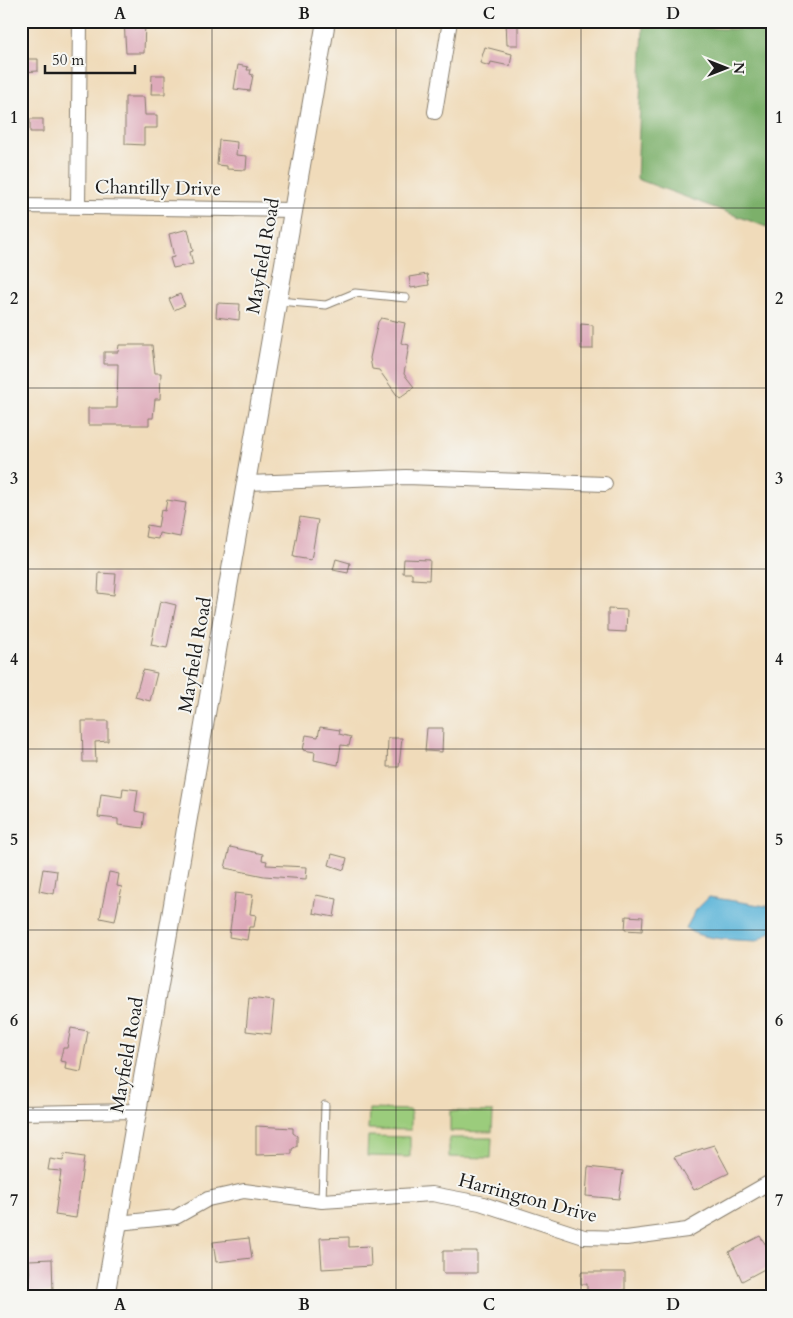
<svg xmlns="http://www.w3.org/2000/svg" width="793" height="1318" viewBox="0 0 793 1318" font-family="Cardo,serif">
  <style>
    .green { fill: #9bcc7b; stroke: #5c744c }
    .forest { fill: #7cb06b; stroke: #4c6644 }
    .water { fill: #5ab4d8; stroke: #3b687a }
    .building { fill: #deaaba }
    .lines { fill: none; stroke-linecap: round; stroke-linejoin: round }
    .service-casing { stroke: #867c6b; stroke-width: 9 }
    .minor-casing { stroke: #867c6b; stroke-width: 16 }
    .tertiary-casing { stroke: #867c6b; stroke-width: 20 }
    .service { stroke: #fff; stroke-width: 7 }
    .minor { stroke: #fff; stroke-width: 14 }
    .tertiary { stroke: #fff; stroke-width: 18 }
    .grid { fill: none; stroke: #1c1c1c; stroke-width: 1; stroke-opacity: 0.55 }
    .labels { text-anchor: middle; dominant-baseline: central; stroke-width: 4; stroke-linejoin: round; paint-order: stroke }
    .street-label { font-size: 19px; fill: #1c1c1c; stroke: #f6f6f2 }
    .neatline { fill: none; stroke: #1c1c1c; stroke-width: 2 }
    .grid-label { font-size: 16px; text-anchor: middle; font-weight: bold; fill: #1c1c1c }
  </style>
  <rect width="100%" height="100%" fill="#f6f6f2"/>
  <filter id="ink" filterUnits="userSpaceOnUse"><feTurbulence type="fractalNoise" baseFrequency=".02" numOctaves="2"/><feDisplacementMap in="SourceGraphic" scale="10" xChannelSelector="R" yChannelSelector="G"/><feConvolveMatrix kernelMatrix="1 2 1 2 8 2 1 2 1" color-interpolation-filters="sRGB"/></filter>
  <filter id="wash" filterUnits="userSpaceOnUse"><feTurbulence type="fractalNoise" baseFrequency=".0096" numOctaves="4" result="noise"/><feDisplacementMap in="SourceGraphic" scale="20" xChannelSelector="R" yChannelSelector="G"/><feGaussianBlur stdDeviation="1.12" result="paint"/><feColorMatrix in="noise" values="0 0 0 0 0 0 0 0 0 0 0 0 0 0 0 0 0 1.4 0 .05"/><feComposite in="paint" operator="in"/></filter>
  <g filter="url(#wash)">
    <rect width="100%" height="100%" fill="#f0dbba"/>
    <path class="green" d="M369,1109L411,1110V1130L368,1129Z
      M450,1111L493,1112L492,1132L450,1131Z
      M368,1136L410,1137V1157L367,1156Z
      M449,1138H492L491,1158L449,1157Z"/>
    <path class="forest" d="M643,25L772,31V229L637,179Z"/>
    <path class="water" d="M709,897L772,907V931L757,941C740,940 698,940 686,928L696,910Z"/>
    <g id="blocks">
      <path class="building" d="M124,21H145L144,53H126Z
        M506,21H518V45H507Z
        M485,47L512,54L510,66L491,62L490,66L480,63Z
        M21,59H38V71L21,72Z
        M238,65L248,67L247,70H251L250,74L253,75L250,91L234,89Z
        M152,75H165V94H151Z
        M125,97H144L145,115H157V128H144V145L125,144Z
        M30,119H43V132H30Z
        M219,140L237,142L236,155L247,156L246,170L227,169V166L217,165Z
        M188,229L193,251L190,252L193,264L173,268L170,258L174,257L169,234Z
        M427,274L429,285L411,288L409,277Z
        M180,294L185,305L174,310L169,299Z
        M217,303L240,304L239,320L216,317Z
        M381,318L405,323L401,343L409,345L404,374L414,387L399,398L379,370L372,369L370,358L378,322Z
        M581,324L593,325V349H581Z
        M119,345H152L155,373H161L160,399H155L153,418H149V425H88V408H117L118,364H104V352H118Z
        M167,500L186,503L180,537L159,533L158,539L145,537L147,525L158,527L161,510L165,511Z
        M300,517L318,520L311,560L293,557Z
        M336,559L350,563L348,573L333,570Z
        M404,559L430,560L429,580L412,579V573H403Z
        M99,573L116,574L114,595L98,593Z
        M160,601L176,605L167,648L151,645Z
        M608,609L627,610L626,632L608,631Z
        M143,670L157,673L150,701L135,697Z
        M82,721H108V741L95,742L96,762H83Z
        M320,727L340,730L339,734L351,737L349,746L341,745L338,765L314,760L315,752L303,750L306,735L318,737Z
        M427,728H443L442,752L425,751Z
        M388,738H402L399,767H387Z
        M123,788L138,790L135,811L145,813L143,828L118,825V819L98,817L101,794L122,797Z
        M230,847L263,854L262,860L267,861L266,865L307,867L306,879L264,876L225,868Z
        M332,854L347,858L344,870L329,865Z
        M43,869L57,871L54,894L39,891Z
        M109,872L119,874L117,886L122,887L115,921L100,918Z
        M235,893L253,895L250,914L256,915L254,927H249L247,940L229,937Z
        M316,895L337,899L334,917L313,913Z
        M626,916L643,917L642,931L625,930Z
        M249,998L274,1001L271,1034L246,1031Z
        M71,1028L88,1031L81,1072L65,1069L66,1062L60,1061L63,1048H67Z
        M256,1126L293,1128V1133L297,1136V1146L292,1149V1154L256,1155Z
        M714,1145L729,1173L694,1190L674,1157Z
        M64,1154L84,1157L76,1218L55,1215L61,1171L48,1170L50,1159L63,1161Z
        M588,1167L623,1171L619,1199L586,1196Z
        M760,1236L772,1254V1265L742,1281L729,1252Z
        M349,1237V1247L370,1246L371,1266L322,1269L320,1238Z
        M249,1238L252,1258L216,1262L213,1242Z
        M443,1251H477V1273H443Z
        M52,1259L53,1292H24V1280H30L29,1260Z
        M581,1272H625V1290H623V1297L587,1296V1284H581Z"/>
    </g>
  </g>
  <g filter="url(#ink)">
    <use href="#blocks" fill-opacity="0" stroke="#867c6b" stroke-width="1"/>
    <g class="lines">
      <defs>
        <path id="service" d="M278,301L326,305L355,293L406,298
          M322,1201L325,1105"/>
        <path id="minor" d="M435,112L450,21
          M21,206L293,210
          M78,206L80,21
          M245,483L406,477L605,484
          M21,1113L139,1111
          M118,1223L176,1217L208,1199L244,1191L322,1201L432,1194L480,1203L584,1237L626,1238L687,1230L772,1181"/>
        <path id="tertiary" d="M105,1297L326,21"/>
      </defs>
      <use href="#service" class="service-casing"/>
      <use href="#minor" class="minor-casing"/>
      <use href="#tertiary" class="tertiary-casing"/>
      <use href="#service" class="service"/>
      <use href="#minor" class="minor"/>
      <use href="#tertiary" class="tertiary"/>
    </g>
  </g>
  <path class="grid" d="M212,21V1297M396,21V1297M581,21V1297M21,208H772M21,388H772M21,569H772M21,749H772M21,930H772M21,1110H772"/>
  <g class="labels">
    <g class="street-label">
      <text transform="translate(158 188) rotate(1)">Chantilly Drive</text>
      <text transform="translate(263 256) rotate(-80)">Mayfield Road</text>
      <text transform="translate(195 655) rotate(-80)">Mayfield Road</text>
      <text transform="translate(127 1055) rotate(-80)">Mayfield Road</text>
      <text transform="translate(528 1198) rotate(15)">Harrington Drive</text>
    </g>
  </g>
  <rect width="793" height="1318" fill="none" stroke="#f6f6f2" stroke-width="55"/>
  <g transform="translate(726 68) rotate(90)" stroke="#f6f6f2" stroke-width="4" paint-order="stroke">
  <path d="M0-4L9 19L0 12L-9 19Z" fill="#1c1c1c"/>
  <text y="-8" font-size="14" font-weight="bold" text-anchor="middle" fill="#1c1c1c">N</text>
  </g>
  <path d="M45 65v8h90v-8" fill="none" stroke="#1c1c1c" stroke-width="2.5"/>
  <text x="52" y="65" font-size="15" fill="#1c1c1c" stroke="#f6f6f2" stroke-width="4" paint-order="stroke">50 m</text>
  <rect x="28" y="28" width="738" height="1262" class="neatline"/>
  <g class="grid-label">
    <text x="120" y="19">A</text>
    <text x="304" y="19">B</text>
    <text x="489" y="19">C</text>
    <text x="673" y="19">D</text>
    <text x="14" y="123">1</text>
    <text x="779" y="123">1</text>
    <text x="14" y="304">2</text>
    <text x="779" y="304">2</text>
    <text x="14" y="484">3</text>
    <text x="779" y="484">3</text>
    <text x="14" y="665">4</text>
    <text x="779" y="665">4</text>
    <text x="14" y="845">5</text>
    <text x="779" y="845">5</text>
    <text x="14" y="1026">6</text>
    <text x="779" y="1026">6</text>
    <text x="14" y="1206">7</text>
    <text x="779" y="1206">7</text>
    <text x="120" y="1310">A</text>
    <text x="304" y="1310">B</text>
    <text x="489" y="1310">C</text>
    <text x="673" y="1310">D</text>
  </g>
</svg>
